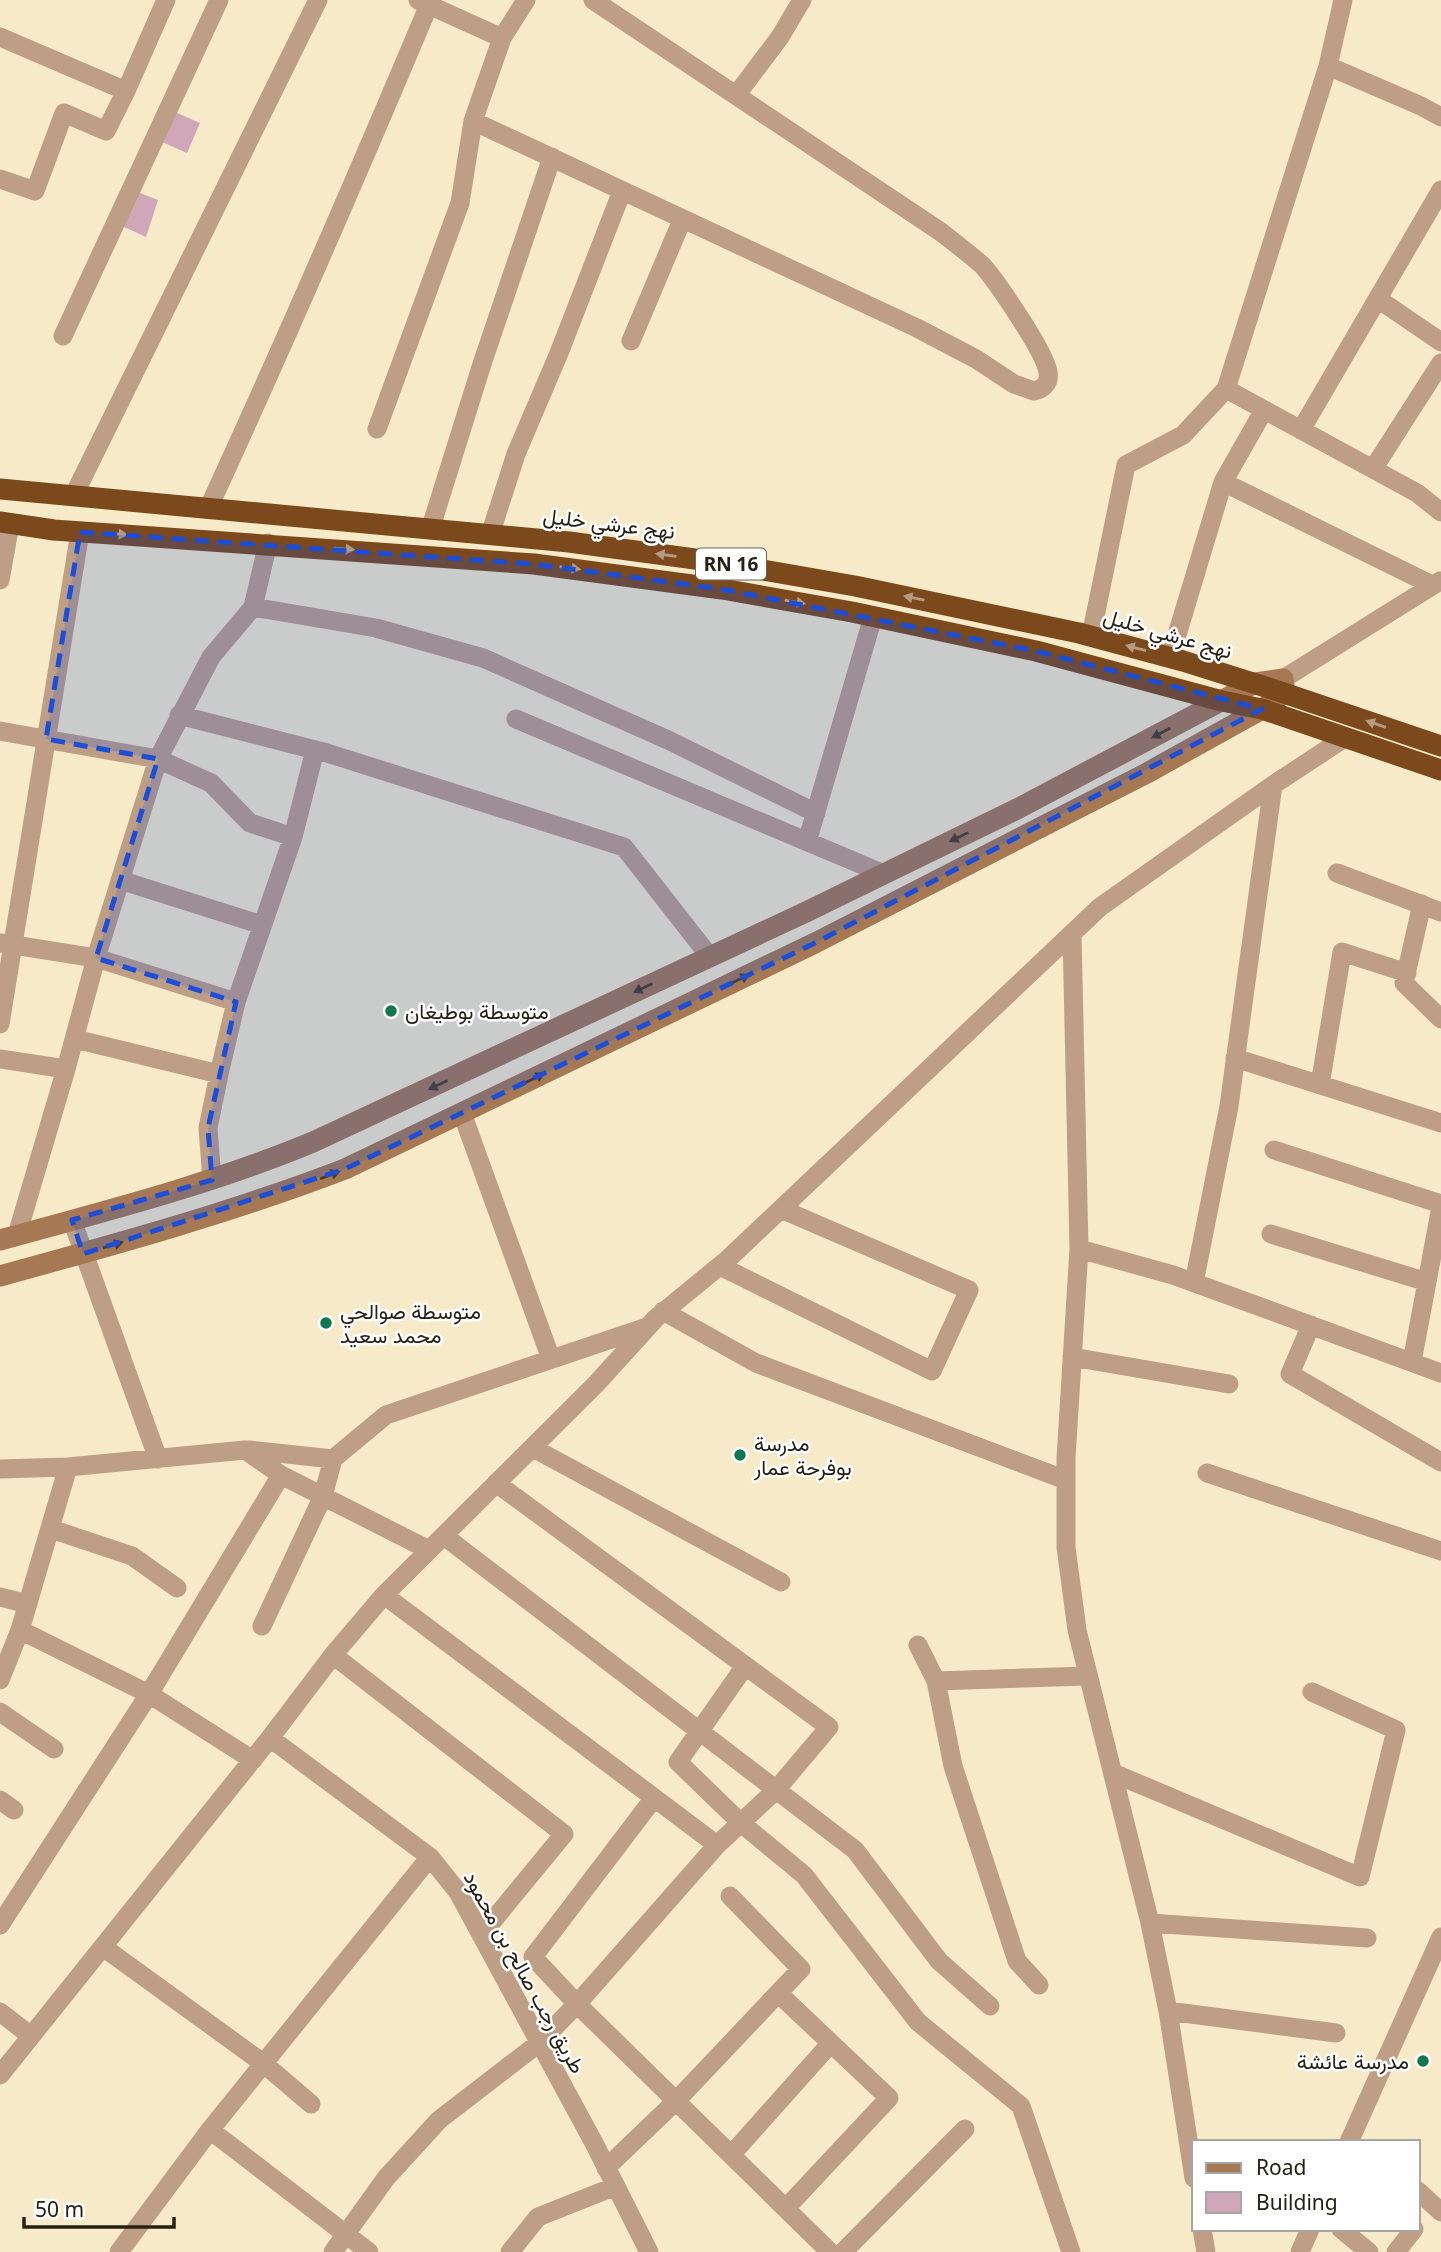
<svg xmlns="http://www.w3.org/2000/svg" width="1441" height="2252" viewBox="0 0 1441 2252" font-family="'Noto Sans',Vazirmatn,sans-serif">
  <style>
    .building { fill: #cfa7b9 }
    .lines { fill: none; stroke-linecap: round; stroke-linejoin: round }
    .street { stroke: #be9e85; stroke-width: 19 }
    .secondary { stroke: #a67853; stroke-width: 21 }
    .highway { stroke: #7b491b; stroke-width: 21 }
    .oneway { fill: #b69b82 }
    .oneway2 { fill: #4c3b28 }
    .marked { fill: #1d4ed8; fill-opacity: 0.2; stroke: #1d4ed8; stroke-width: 5; stroke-dasharray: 14 9; stroke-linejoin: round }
    .poi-dot { fill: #107850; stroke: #fff; stroke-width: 2.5 }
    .labels { text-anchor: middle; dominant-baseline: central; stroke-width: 5; stroke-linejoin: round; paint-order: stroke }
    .shield { fill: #fff; stroke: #67645b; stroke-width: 2 }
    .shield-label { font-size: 19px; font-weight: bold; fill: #262115 }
    .street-label { font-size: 21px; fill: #262115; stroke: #fff }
    .poi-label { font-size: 21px; fill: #262115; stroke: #fff; text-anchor: start }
  </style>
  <rect width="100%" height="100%" fill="#f6eac9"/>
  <path class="building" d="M175,112L200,123L187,153L162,142Z
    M135,191L158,200L146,237L122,226Z"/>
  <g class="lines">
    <path class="street" d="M418,0L502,38
      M0,37L126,91L166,0
      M1328,66L1421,106L1441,117
      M737,94L780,37L802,0
      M473,121L917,328L976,359L1014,384L1034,391C1044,389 1050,382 1048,372C1045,352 997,282 983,266C970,254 955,243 941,232L593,0
      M0,179L35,191L64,113L106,131L126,91
      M1378,299L1441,342
      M63,336L219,0
      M631,341L682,220
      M1226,389L1417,493L1441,512
      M377,429L460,203L473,121L502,38L526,0
      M1301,430L1441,190
      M1373,469L1441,363
      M1223,482L1432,585
      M74,495L318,0
      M208,509C286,340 359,171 431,0
      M430,530L482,364L552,157
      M490,535L516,454L559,353L622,191
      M0,580L10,524
      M253,607L376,628L483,658L668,740L816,813
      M1091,636L1126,465L1183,435L1226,389L1328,66L1343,0
      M1170,658L1223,482L1264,410
      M1283,679L1440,581
      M179,715L327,753L624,847L710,957
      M516,719L884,874
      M0,731L158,759L211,783L250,823L293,837
      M807,842L873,617
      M1337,873L1441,912
      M120,880L262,925
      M1422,904L1404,983L1441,1019
      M1072,934L1079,1249L1066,1458V1547L1077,1630L1150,1923L1168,2011L1194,2178
      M1,943L96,958L66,1069
      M236,1002L96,958L158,759L211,657L253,607L268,543
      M0,1024L80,532
      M75,1039L219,1074
      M1235,1058L1441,1123
      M0,1059L66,1069L17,1235
      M1320,1085L1342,952L1407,973
      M462,1113L551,1359
      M1274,1150L1441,1204
      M212,1180L208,1128L219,1074L236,1002L293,837L315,750
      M72,1220L158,1459
      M1271,1234L1427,1282
      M1079,1249L1173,1275L1441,1373
      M720,1266L932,1371L969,1290L781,1209
      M1194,1283L1229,1106L1273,785
      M663,1311L756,1363L1066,1480
      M1311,1325L1290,1374L1441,1462
      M1072,1357L1229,1384
      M1412,1362L1441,1207
      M533,1448L781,1582
      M249,1450L333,1459L386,1415L647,1327
      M0,1469L68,1467L245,1450L281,1475L429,1550
      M1207,1473L1441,1551
      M496,1483L829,1727L776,1790L717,1845
      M51,1529L132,1556L177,1588
      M444,1536L855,1850L939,1961L990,2006
      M0,1597L28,1604
      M262,1626L323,1496L333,1459
      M20,1630L149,1694L253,1760
      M918,1645L936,1681L1088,1676
      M333,1655L564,1834L481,1935
      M745,1666L678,1762L741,1823L804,1875L918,2022L1021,2106L1071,2252
      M0,1680L20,1630L68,1467
      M936,1681L953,1766L1017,1961L1039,1985
      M0,1712L54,1749
      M270,1738L430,1857L458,1892L594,2143L649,2252
      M1113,1773L1360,1877L1396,1730L1312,1692
      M654,1798L533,1957L577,2004L830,2252
      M0,1800L14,1810
      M1150,1923L1367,1938
      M0,1925L149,1694L281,1475
      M103,1947L263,2063L311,2104
      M778,1993L889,2098L786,2208
      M1168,2011L1336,2033
      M0,2012L31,2036
      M0,2075L270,1738L333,1655L384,1595L596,1384L656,1318L728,1259L1100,907L1273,785L1346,737
      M210,2130L369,2252
      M1349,2142L1441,1937
      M731,2155L831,2043
      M606,2168L676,2101L801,1969L730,1896
      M1418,2191L1441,2212
      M1202,2229L1206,2252
      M1341,2229L1369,2252
      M119,2252L210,2130L430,1857
      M333,2252L386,2178L439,2120L539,2043L577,2004L717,1845L384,1595
      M510,2252L538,2217L616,2186
      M843,2252L965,2129
      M1300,2252L1310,2229
      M1396,2252L1414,2229"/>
    <path class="secondary" d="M0,1240C106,1211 212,1184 313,1142L806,912L1019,808L1255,683L1283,679L1285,693L1262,709L1147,773L815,943L345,1169C233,1212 117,1244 0,1276"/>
    <path class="highway" d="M0,489L569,542L717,562L855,586L1079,633L1183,661L1278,691L1441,746
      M0,522L54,530L534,564L722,589L852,612L1036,651L1222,701L1262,709L1441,770"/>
  </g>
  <defs><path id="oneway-solid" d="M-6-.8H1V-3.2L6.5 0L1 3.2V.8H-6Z" transform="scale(1.75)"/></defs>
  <g class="oneway">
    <use href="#oneway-solid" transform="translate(117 534) rotate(4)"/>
    <use href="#oneway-solid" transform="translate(344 549) rotate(4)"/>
    <use href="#oneway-solid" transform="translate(666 555) rotate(-172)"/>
    <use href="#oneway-solid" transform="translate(570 568) rotate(8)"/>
    <use href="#oneway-solid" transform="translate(914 598) rotate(-169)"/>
    <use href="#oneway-solid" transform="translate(795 602) rotate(10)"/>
    <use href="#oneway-solid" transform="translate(1136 648) rotate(-165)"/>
    <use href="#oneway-solid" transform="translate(1376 724) rotate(-161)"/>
  </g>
  <g class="oneway2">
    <use href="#oneway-solid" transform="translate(1161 733) rotate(152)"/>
    <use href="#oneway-solid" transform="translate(959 837) rotate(154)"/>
    <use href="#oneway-solid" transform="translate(740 979) rotate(-26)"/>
    <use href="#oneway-solid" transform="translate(643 988) rotate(155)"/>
    <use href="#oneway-solid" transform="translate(535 1078) rotate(-26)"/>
    <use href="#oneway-solid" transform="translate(438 1085) rotate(155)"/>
    <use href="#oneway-solid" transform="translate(330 1175) rotate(-21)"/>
    <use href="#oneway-solid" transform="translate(113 1245) rotate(-16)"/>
  </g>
  <path class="marked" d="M80,532L534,564L722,589L1036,651L1262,709L815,943L345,1169L83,1254L72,1220L212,1180L208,1128L236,1002L96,958L158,759L46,739Z"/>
  <g class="poi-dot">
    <circle cx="391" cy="1011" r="7"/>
    <circle cx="326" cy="1323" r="7"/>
    <circle cx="740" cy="1455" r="7"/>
    <circle cx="1423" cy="2061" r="7"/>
  </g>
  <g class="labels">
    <rect class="shield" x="696" y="548.5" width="70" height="31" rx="5"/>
    <g class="shield-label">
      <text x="731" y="564">RN 16</text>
    </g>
    <g class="street-label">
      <text transform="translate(609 523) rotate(7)">نهج عرشي خليل</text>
      <text transform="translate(1168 633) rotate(16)">نهج عرشي خليل</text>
      <text transform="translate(525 1972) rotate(61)">طريق رجب صالح بن محمود</text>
    </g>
    <g class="poi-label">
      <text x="405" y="1011">متوسطة بوطيغان</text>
      <text x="340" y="1311">متوسطة صوالحي<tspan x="340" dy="24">محمد سعيد</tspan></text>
      <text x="754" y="1443">مدرسة<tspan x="754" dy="24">بوفرحة عمار</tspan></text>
      <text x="1409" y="2061" text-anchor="end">مدرسة عائشة</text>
    </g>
  </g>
  <rect x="1192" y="2140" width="228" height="91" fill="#ffffff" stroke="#a8a6a1" stroke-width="2"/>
  <rect x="1206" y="2163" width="35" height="10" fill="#a67853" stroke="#a8a6a1" stroke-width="2"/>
  <text x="1256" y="2175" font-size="21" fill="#262115">Road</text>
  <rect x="1206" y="2192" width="35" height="21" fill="#cfa7b9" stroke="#a8a6a1" stroke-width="2"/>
  <text x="1256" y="2210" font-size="21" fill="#262115">Building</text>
  <path d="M24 2217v10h150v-10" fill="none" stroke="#262115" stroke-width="3.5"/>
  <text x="35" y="2217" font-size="21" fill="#262115" stroke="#ffffff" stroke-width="5" paint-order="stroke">50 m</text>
</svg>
